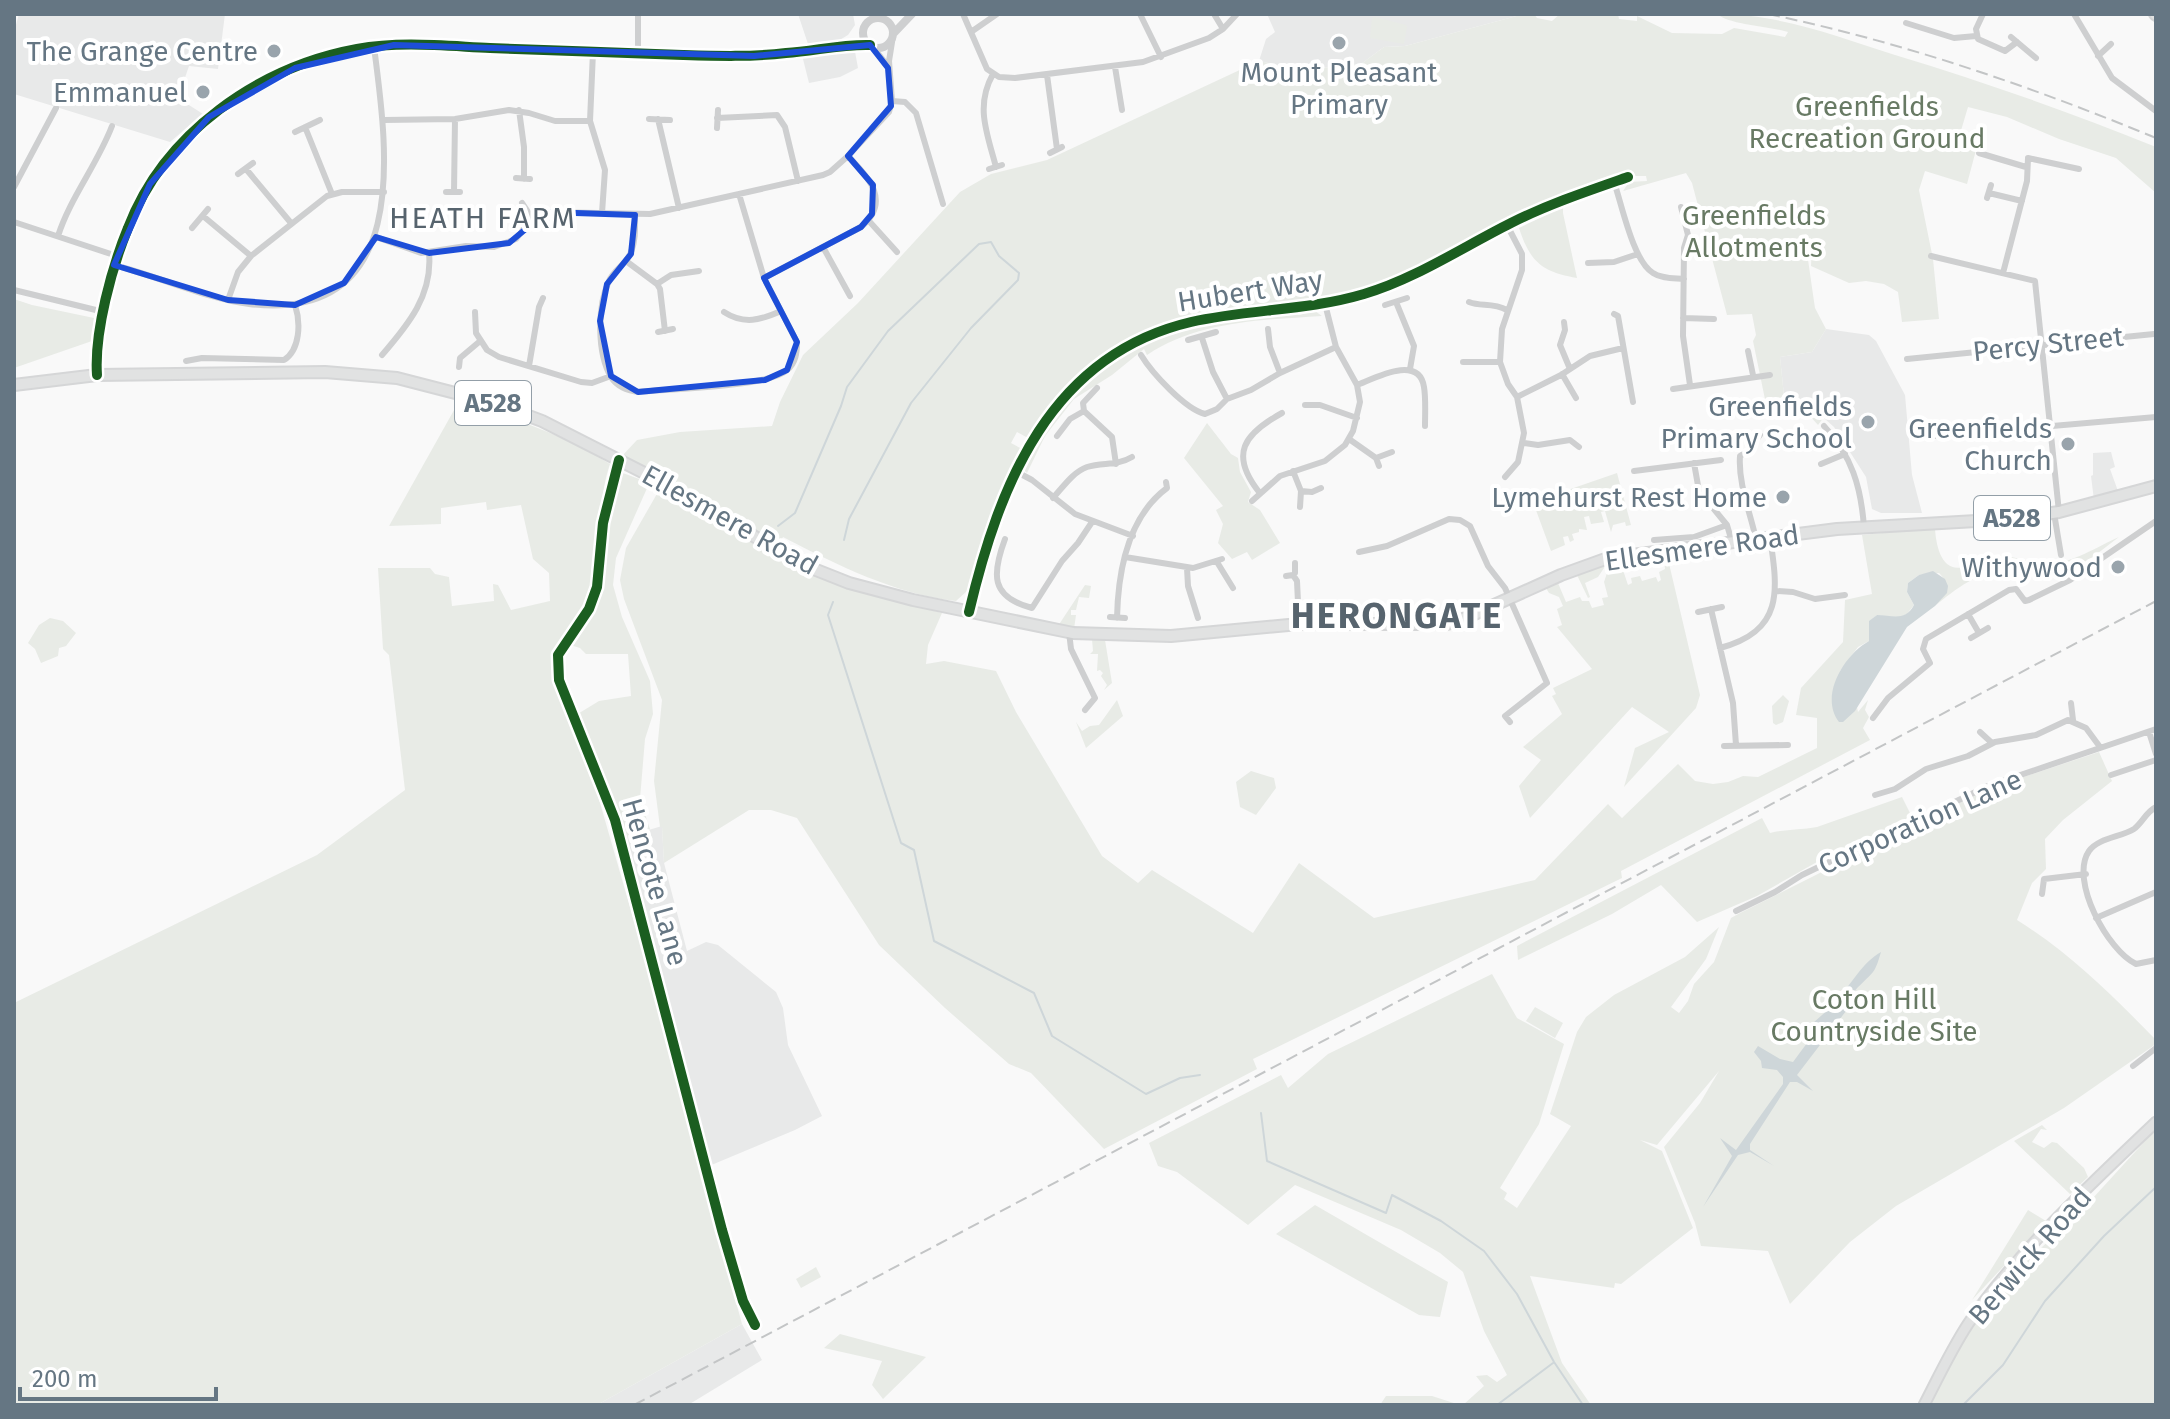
<svg xmlns="http://www.w3.org/2000/svg" width="2170" height="1419" viewBox="0 0 2170 1419" font-family="'Fira Sans',sans-serif">
  <style>
    .built { fill: #e8e9e9 }
    .green { fill: #e8ebe6 }
    .water { fill: #ced6d9 }
    .lines { fill: none; stroke-linecap: round; stroke-linejoin: round }
    .stream { stroke: #ced6d9; stroke-width: 2 }
    .secondary-casing { stroke: #d5d6d7; stroke-width: 13 }
    .primary-casing { stroke: #d5d6d7; stroke-width: 14 }
    .minor { stroke: #cecfd0; stroke-width: 6 }
    .tertiary { stroke: #cecfd0; stroke-width: 8 }
    .secondary { stroke: #e1e2e2; stroke-width: 9 }
    .primary { stroke: #e1e2e2; stroke-width: 10 }
    .rail { stroke: #c3c5c6; stroke-width: 2; stroke-dasharray: 12 6; stroke-linecap: butt }
    .cycleway-casing { stroke: #fff; stroke-width: 15 }
    .cycleway { stroke: #1b5e20; stroke-width: 10 }
    .marked { fill: none; stroke: #1d4ed8; stroke-width: 6; stroke-linejoin: round }
    .poi-dot { fill: #99a4ac; stroke: #fff; stroke-width: 3 }
    .labels { text-anchor: middle; dominant-baseline: central; stroke-width: 8; stroke-linejoin: round; paint-order: stroke }
    .shield { fill: #fff; stroke: #939fa8; stroke-width: 2 }
    .shield-label { font-size: 26px; font-weight: bold; fill: #657683 }
    .poi-label { font-size: 28px; fill: #657683; stroke: #fff; text-anchor: end }
    .park-label { font-size: 28px; fill: #687a64; stroke: #fff }
    .street-label { font-size: 28px; fill: #657683; stroke: #fff }
    .neighbourhood-label { font-size: 30px; letter-spacing: 2px; fill: #57646e; stroke: #fff }
    .district-label { font-size: 36px; font-weight: bold; letter-spacing: 2px; fill: #57646e; stroke: #fff }
  </style>
  <rect width="100%" height="100%" fill="#f9f9f9"/>
  <path class="built" d="M19,14H225L218,69L189,66L178,98L203,114L170,142L14,94V32Z
    M798,14H853L855,25L848,35L838,41L808,44Z
    M1267,14L1429,15L1524,14L1405,46L1384,47L1361,64L1300,70L1259,61L1266,39L1275,32Z
    M854,46L858,68L840,77L809,83L802,55Z
    M1826,329L1869,335L1876,341L1905,395L1912,475L1922,513H1881L1872,509L1866,477L1834,427L1816,411L1784,396L1780,357L1812,352Z
    M2111,452L2115,467L2110,469L2118,491L2094,500L2091,476L2093,475V453Z
    M662,826L664,863L687,951L706,942L718,945L776,992L783,1008L788,1045L822,1116L795,1130L709,1166L657,974L625,837Z
    M742,1324L762,1360L688,1405H597Z"/>
  <path class="green" d="M1524,14H1534L1537,18L1552,21L1560,14H1618L1619,19L1637,21V16L1672,33L1722,34L1734,28L1785,37L1788,32C1768,26 1730,25 1717,14C1780,14 1836,36 1895,55C1984,82 2070,112 2156,147V193L2116,158L2059,139L2007,117L1968,107L1957,144L1976,150L1967,184L1925,171L1919,190L1933,259L1939,319L1902,322L1898,292L1884,284L1866,281L1849,283L1811,266L1812,246H1806L1815,308L1826,329L1812,352L1780,357L1784,396L1824,417L1818,425L1809,415L1783,418L1767,409L1753,341L1756,335L1752,314L1727,315L1692,183L1686,173L1623,191L1629,182L1647,181L1646,176H1631L1628,171C1600,181 1570,190 1542,202C1487,226 1436,262 1380,283C1320,305 1261,301 1201,315C1127,331 1068,375 1028,438L1017,432L1011,443L1022,449L1000,494L967,591L956,601C895,594 837,565 783,537L779,546L622,456L637,440L680,432L772,426L780,402L803,355L858,303L960,192L991,174L1047,160L1259,61L1300,70L1361,64L1384,47L1405,46Z
    M1375,17L1406,25L1407,27L1404,44L1370,38L1372,18Z
    M1563,207V213L1577,278C1542,272 1530,262 1519,228Z
    M14,299L32,305L94,318L92,341L14,368Z
    M1315,311L1322,316C1262,320 1198,321 1147,355L1144,349L1112,375L1074,399L1045,436L1027,473L1023,469C1025,451 1042,431 1053,417C1119,332 1193,325 1292,312L1299,315Z
    M458,403C511,416 564,435 610,464C596,504 604,546 595,586C588,614 566,636 552,661L555,684L592,775L669,1043L707,1196L742,1324L597,1405H14V1003L317,855L405,790L389,655L383,649L378,568H430L435,574L449,577L452,606L494,601L493,584L498,585L511,610L550,601L549,573L533,559L521,505L487,510L486,502L441,508V524L389,526Z
    M1207,423L1231,454L1238,458L1240,472L1251,492L1248,502L1260,510L1280,543L1252,560L1247,552L1232,559L1218,543L1223,524L1216,510L1223,506L1184,458Z
    M620,472L642,480L648,486L616,558L613,585L622,617L650,681L653,714L645,739L640,799L650,829L625,837L621,818L576,715L599,701L631,696L628,654H586L580,648L567,644C606,599 599,581 606,527C608,509 615,490 620,472Z
    M1617,473L1631,525L1626,526L1625,522L1613,525L1611,532L1605,511L1601,512L1604,522L1591,524L1589,516L1584,517L1587,530L1579,529V532L1572,534L1574,540L1570,542L1568,536L1563,537L1565,545L1551,551L1533,502Z
    M658,492L666,494L781,559L845,588L942,613L928,645L926,664L944,661L996,671L1016,712L1102,856L1138,883L1152,870L1253,933L1299,863L1374,918L1535,880L1608,804L1622,818L1678,764L1695,781L1713,784L1728,782L1743,776L1758,777L1817,748V718L1796,715L1801,688L1843,642L1845,600L1872,594L1862,535L1935,528C1936,548 1943,577 1969,565C1977,562 1984,556 1992,555C2009,554 2026,562 2042,563C2067,567 2096,547 2119,537C2104,548 2088,563 2071,568C2045,575 2032,571 2008,570C1979,570 1956,589 1935,606C1946,594 1953,587 1939,573L1919,575L1908,583L1907,592L1914,605L1907,614L1899,618L1877,615L1870,621L1869,641L1858,647L1840,671L1849,714L1857,707L1858,712L1868,700L1865,710L1869,717L1863,728L1870,740L1621,871L1622,878L1253,1059L1257,1069L1104,1149L1031,1073L1009,1064L945,1008L879,945L797,818L771,810H749L664,863L662,827H660L654,781L662,700L624,599L620,580L626,548Z
    M1667,555L1700,695L1696,708L1624,787L1635,748L1669,732L1632,707L1530,818L1519,786L1541,760L1523,747L1562,714L1552,696L1556,694L1553,688L1592,669L1557,627L1562,625L1557,609L1563,606L1559,597L1549,593L1546,588L1558,583L1566,602L1580,597L1582,601H1589L1592,608L1604,605L1602,598L1608,597L1604,582L1610,564L1620,561L1628,585L1632,583L1631,578L1640,576L1642,581L1656,577L1658,582L1661,580L1659,572L1665,569L1664,556Z
    M1606,565L1598,577L1585,583L1590,597L1588,598L1577,575Z
    M1085,585L1091,586L1089,598L1079,597L1076,610H1071V615H1076L1074,629L1058,626Z
    M50,618L63,621L76,633L66,646L59,648L58,656L41,663L35,649L28,643L39,625Z
    M1092,639L1105,640L1112,683L1104,690L1107,685L1101,676L1103,673L1100,670L1097,671L1098,654H1090L1093,651Z
    M1783,695L1789,701L1783,722L1776,725L1773,723L1772,706Z
    M1117,700L1123,716L1086,748L1076,722L1082,731L1090,726L1099,725Z
    M2099,752L2112,781L2063,820L2045,839L2046,869L2032,883L2017,920C2070,953 2113,996 2156,1040V1044L2064,1108L1896,1206L1850,1242L1790,1304L1768,1251L1701,1246L1695,1223L1664,1147L1700,1103L1719,1071L1657,1145L1640,1140L1662,1151L1693,1228L1621,1284L1615,1283L1614,1288L1530,1276L1562,1363L1591,1405H1463L1484,1386L1476,1376L1487,1375L1497,1382L1507,1375L1484,1331L1463,1272L1440,1253L1401,1230L1295,1185L1248,1225L1177,1172L1158,1166L1149,1143L1281,1075L1288,1088L1328,1054L1492,974L1517,1018L1564,1044L1539,1124L1500,1188L1507,1193L1504,1199L1517,1208L1571,1126L1550,1114L1577,1032L1586,1017L1614,995L1685,957L1719,927L1706,959L1671,1007L1679,1013L1688,1001L1694,984L1714,962L1731,918L1740,913L1987,789Z
    M1251,771L1274,778L1276,788L1256,815L1240,807L1236,782Z
    M1902,797L1912,817L1824,858L1757,896L1697,922L1661,885L1612,914L1518,960L1517,946L1762,818L1770,833C1786,829 1801,830 1817,827Z
    M1535,1007L1563,1023L1555,1038L1526,1021Z
    M2042,1125L2047,1130L2041,1129L2032,1142L2044,1148L2052,1142L2057,1143L2084,1168L2088,1177L2070,1194L2014,1141Z
    M2156,1129V1405H1928L1968,1330L2003,1283L2082,1210Z
    M1315,1205L1448,1282L1440,1317L1419,1315L1276,1234Z
    M2028,1210L2046,1221L1972,1300Z
    M816,1267L821,1277L801,1288L796,1279Z
    M840,1334L926,1357L883,1399L872,1385L882,1361L824,1348Z
    M1386,1396H1432L1460,1405H1380Z"/>
  <path class="water" d="M1933,571L1945,579L1948,586L1947,593L1935,606L1907,627L1855,711L1843,722H1839C1819,696 1844,655 1869,641V621L1877,615C1892,615 1905,622 1914,605L1907,592L1908,583L1919,575Z
    M1881,952C1879,958 1877,967 1873,972C1863,984 1846,994 1846,1011L1797,1075L1813,1091L1797,1082H1790L1750,1144V1150L1774,1166L1750,1152L1738,1155L1703,1207L1732,1156L1720,1138L1736,1150L1783,1084V1077L1777,1070L1762,1068L1761,1061L1754,1052L1758,1046L1780,1059L1793,1062L1810,1039L1813,1023L1831,1007L1830,998L1838,999C1852,983 1863,962 1881,952Z"/>
  <g class="lines">
    <path class="stream" d="M778,526L795,513L841,406L847,387L888,331L979,244L991,242L999,256L1019,273L1018,280L971,328L911,403L849,519L844,540
      M833,602L828,615L901,843L914,850L934,941L1034,993L1052,1036L1146,1094L1180,1078L1200,1075
      M1261,1113L1267,1161L1386,1213L1392,1195L1441,1221L1484,1251L1517,1294L1554,1362L1583,1405
      M1417,1405H1420
      M1497,1405L1553,1363
      M1963,1405L2003,1365L2045,1301L2104,1236L2156,1187"/>
    <defs>
      <path id="secondary" d="M1924,1405C1938,1378 1951,1350 1968,1324C2015,1254 2094,1181 2156,1122"/>
      <path id="primary" d="M2155,14L2156,15
        M14,385L97,375L325,372L397,378L494,403L542,421L660,481L801,564L849,583L913,600L1073,633L1171,636L1299,624H1447L1461,620L1561,575L1608,558L1837,529L2011,519L2059,512L2156,486"/>
    </defs>
    <use href="#secondary" class="secondary-casing"/>
    <use href="#primary" class="primary-casing"/>
    <path class="minor" d="M963,14L987,69L999,77L1015,78L1143,62L1209,38L1223,29L1237,14
      M1140,14L1161,57
      M1214,14L1223,29
      M1983,14L1976,29L1978,39L2005,51L2017,42
      M2074,14L2112,78L2156,111
      M1906,23L1954,38L1976,36
      M971,32L997,14
      M2011,37L2036,58
      M873,47L887,65
      M593,52L590,121L605,170L602,213
      M638,53V14
      M2098,56L2111,44
      M1115,67L1122,110
      M993,74C975,106 987,133 996,167
      M1047,75L1057,149
      M892,101L905,102L916,113L943,204
      M519,110L524,147V179
      M717,118L777,115L785,127L798,181
      M649,119L670,120
      M658,119L679,208
      M384,120L455,119L509,110L529,113L555,121H590
      M305,127L332,194
      M717,128L718,110
      M295,132L320,120
      M1050,153L1062,147
      M1979,153L2026,167
      M246,169L291,223
      M989,169L1002,165
      M238,174L253,163
      M516,178L530,179
      M1614,182C1622,205 1633,261 1653,273C1662,279 1674,278 1684,279
      M14,187L56,108
      M446,192H460
      M454,192L455,119
      M1989,193L2022,201
      M1987,198L1991,185
      M522,203L532,218
      M1681,207L1688,235L1684,248L1683,336L1690,385
      M635,215C635,227 636,240 631,252C627,264 614,269 609,281C597,306 597,353 611,377C617,387 627,390 638,392C667,389 769,387 787,370C796,363 797,352 797,342L764,278L739,194
      M203,216L251,256
      M869,221L897,252
      M14,222L117,256
      M192,228L208,209
      M58,236C70,198 97,165 112,126
      M376,237L421,253L466,246L494,247L516,239L532,218L546,212L650,214L823,175L830,172L848,156L889,112L892,101L889,61L893,36
      M823,247L850,296
      M1931,256L2035,281L2059,512
      M626,261L657,284L660,289L665,331
      M1588,263L1614,262L1638,254
      M114,265C157,276 207,299 249,304C412,323 388,153 374,47
      M2003,273L2027,181L2028,158L2079,169
      M764,278L861,227C892,201 868,177 848,156
      M657,284L671,275L699,271
      M14,290L104,312
      M228,300L238,272L251,256L327,196L342,192H384
      M1396,302L1414,346L1410,369
      M1469,302C1481,307 1492,302 1507,310
      M1385,305L1407,298
      M475,312L476,333L487,350L499,357L581,382L592,383L611,376
      M724,312C744,325 761,320 781,311
      M1614,314L1618,316L1633,402
      M1683,318L1714,319
      M1564,322L1565,330L1560,345L1570,369
      M1268,329L1270,347L1280,373
      M658,332L673,329
      M1202,338L1213,372L1227,399
      M1188,340L1216,332
      M1748,351L1753,375
      M382,355C408,325 433,295 429,253
      M1141,355C1152,373 1185,409 1205,414L1217,409L1227,399L1251,390L1280,373L1336,347
      M1907,359L2154,334
      M186,361L202,358L284,360C300,350 301,323 295,305
      M1463,362H1500
      M529,366L539,307L543,298
      M459,367L460,358L479,342
      M1562,374L1576,398
      M1357,385C1375,378 1419,354 1424,387C1426,399 1425,413 1425,426
      M1097,388L1083,403L1084,411L1112,437L1116,464
      M1673,389L1770,375
      M1517,397L1561,375L1590,356L1623,348
      M1305,405H1320L1357,418
      M1824,426C1852,456 1861,487 1864,527
      M1057,436L1070,419L1084,411
      M1935,436L2156,417
      M1349,439L1376,458L1379,466
      M1524,443L1538,445L1570,440L1579,447
      M1376,458L1392,452
      M619,460L603,523L597,587L589,609L558,655L559,680L615,820L722,1230L743,1301L755,1325
      M1694,463L1699,491L1727,525L1732,542
      M1821,464L1845,454
      M1015,471L1032,480L1075,514L1133,536
      M1293,471L1301,491L1300,507
      M1634,471L1721,460
      M1505,477L1518,462L1524,433L1517,397L1508,384L1500,362L1502,329L1522,270V254L1507,225
      M1301,491L1312,492L1321,488
      M1259,492C1229,454 1244,434 1282,413
      M1053,498C1063,487 1073,472 1087,467C1103,462 1117,466 1132,457
      M1252,501L1280,476L1325,461L1345,445L1353,431L1360,402L1357,385L1336,347L1325,304
      M2054,513L2061,555
      M1005,539C992,574 990,597 1032,608L1062,561L1078,543L1092,522
      M1756,539C1750,512 1738,483 1740,456L1748,451L1760,435
      M1654,540L1694,537L1727,525
      M1359,552L1387,546L1449,519L1460,520L1470,526L1488,566L1505,588L1547,683L1505,716L1510,722
      M1125,557L1193,568L1222,559
      M1217,562L1233,588
      M1187,568L1188,586L1198,618
      M1293,575L1295,573V563
      M1286,576L1293,575L1297,581L1299,624
      M1777,591L1793,592L1815,599L1845,595
      M1711,609L1733,703L1736,745
      M969,612C999,485 1050,355 1191,322C1248,309 1307,311 1364,294C1415,279 1463,247 1511,223C1549,204 1588,191 1628,177
      M1698,612L1722,607
      M1968,614L1979,633
      M1110,617L1125,618
      M1117,618C1118,572 1128,517 1167,488L1166,482
      M1069,632L1071,649L1095,698L1085,710
      M1971,638L1988,628
      M1720,648C1784,631 1778,591 1770,537
      M2071,703L2073,720
      M1873,718L1888,698L1930,663L1923,649L1926,639L2009,590L2016,589L2025,601L2029,600L2070,580L2156,521
      M1980,732L1992,743
      M2149,732L2156,754
      M1724,746L1788,745
      M2111,775L2156,760
      M1875,795L1895,789L1926,769L1968,756L1995,742L2036,735L2068,720L2086,728L2100,747
      M2156,807C2146,812 2143,822 2134,829C2121,837 2098,838 2089,851C2069,880 2108,951 2136,964L2156,960
      M2042,894L2044,879L2086,874
      M1736,911L1775,892L1802,875L1988,786L2156,729
      M2096,918L2156,892
      M2133,1066L2156,1048"/>
    <path class="tertiary" d="M863 33a15 15 0 1 1 30 0a15 15 0 1 1-30 0Z
      M893,34L912,14
      M97,375C94,332 112,267 128,228C164,133 259,67 357,49C400,41 446,46 490,48C554,50 619,53 683,55C718,56 752,57 786,53C815,51 842,44 870,45"/>
    <use href="#secondary" class="secondary"/>
    <use href="#primary" class="primary"/>
    <path class="rail" d="M1768,14C1902,42 2030,86 2156,138
      M634,1405L2156,601"/>
    <defs>
      <path id="cycleway" d="M97,375C94,332 112,267 128,228C164,133 259,67 357,49C400,41 446,46 490,48C554,50 619,53 683,55C718,56 752,57 786,53C815,51 842,44 870,45
        M619,460L603,523L597,587L589,609L558,655L559,680L615,820L722,1230L743,1301L755,1325
        M969,612C999,485 1050,355 1191,322C1248,309 1307,311 1364,294C1415,279 1463,247 1511,223C1549,204 1588,191 1628,177"/>
    </defs>
    <use href="#cycleway" class="cycleway-casing"/>
    <use href="#cycleway" class="cycleway"/>
  </g>
  <path class="marked" d="M394,45L754,56L870,45L888,68L891,106L848,156L873,185L872,214L861,227L764,278L797,342L787,370L765,380L638,392L611,376L600,321L607,284L631,254L635,215L546,212L509,243L429,253L376,237L344,283L295,305L228,300L114,265L150,184L209,117L295,68Z"/>
  <g class="poi-dot">
    <circle cx="1339" cy="43" r="8"/>
    <circle cx="274" cy="51" r="8"/>
    <circle cx="203" cy="92" r="8"/>
    <circle cx="1868" cy="422" r="8"/>
    <circle cx="2068" cy="444" r="8"/>
    <circle cx="1783" cy="497" r="8"/>
    <circle cx="2118" cy="567" r="8"/>
  </g>
  <g class="labels">
    <g class="shield">
      <rect x="455" y="381" width="76" height="44" rx="6"/>
      <rect x="1974" y="496" width="76" height="44" rx="6"/>
    </g>
    <g class="shield-label">
      <text x="493" y="403">A528</text>
      <text x="2012" y="518">A528</text>
    </g>
    <g class="poi-label">
      <text x="258" y="51">The Grange Centre</text>
      <text x="1339" y="72" text-anchor="middle">Mount Pleasant<tspan x="1339" dy="32">Primary</tspan></text>
      <text x="187" y="92">Emmanuel</text>
      <text x="1852" y="406">Greenfields<tspan x="1852" dy="32">Primary School</tspan></text>
      <text x="2052" y="428">Greenfields<tspan x="2052" dy="32">Church</tspan></text>
      <text x="1767" y="497">Lymehurst Rest Home</text>
      <text x="2102" y="567">Withywood</text>
    </g>
    <g class="park-label">
      <text x="1867" y="106">Greenfields<tspan x="1867" dy="32">Recreation Ground</tspan></text>
      <text x="1754" y="215">Greenfields<tspan x="1754" dy="32">Allotments</tspan></text>
      <text x="1874" y="999">Coton Hill<tspan x="1874" dy="32">Countryside Site</tspan></text>
    </g>
    <g class="street-label">
      <text transform="translate(1250 291) rotate(-9)">Hubert Way</text>
      <text transform="translate(2048 344) rotate(-6)">Percy Street</text>
      <text transform="translate(730 520) rotate(29)">Ellesmere Road</text>
      <text transform="translate(1702 548) rotate(-8)">Ellesmere Road</text>
      <text transform="translate(1920 822) rotate(-24)">Corporation Lane</text>
      <text transform="translate(655 882) rotate(74)">Hencote Lane</text>
      <text transform="translate(2030 1256) rotate(-49)">Berwick Road</text>
    </g>
    <g class="neighbourhood-label">
      <text x="483" y="218">HEATH FARM</text>
    </g>
    <g class="district-label">
      <text x="1397" y="616">HERONGATE</text>
    </g>
  </g>
  <rect width="2170" height="1419" fill="none" stroke="#657683" stroke-width="32"/>
  <path d="M20 1387v12h196v-12" fill="none" stroke="#657683" stroke-width="4"/>
  <text x="32" y="1387" font-size="24" fill="#657683" stroke="#ffffff" stroke-width="6" paint-order="stroke">200 m</text>
</svg>
